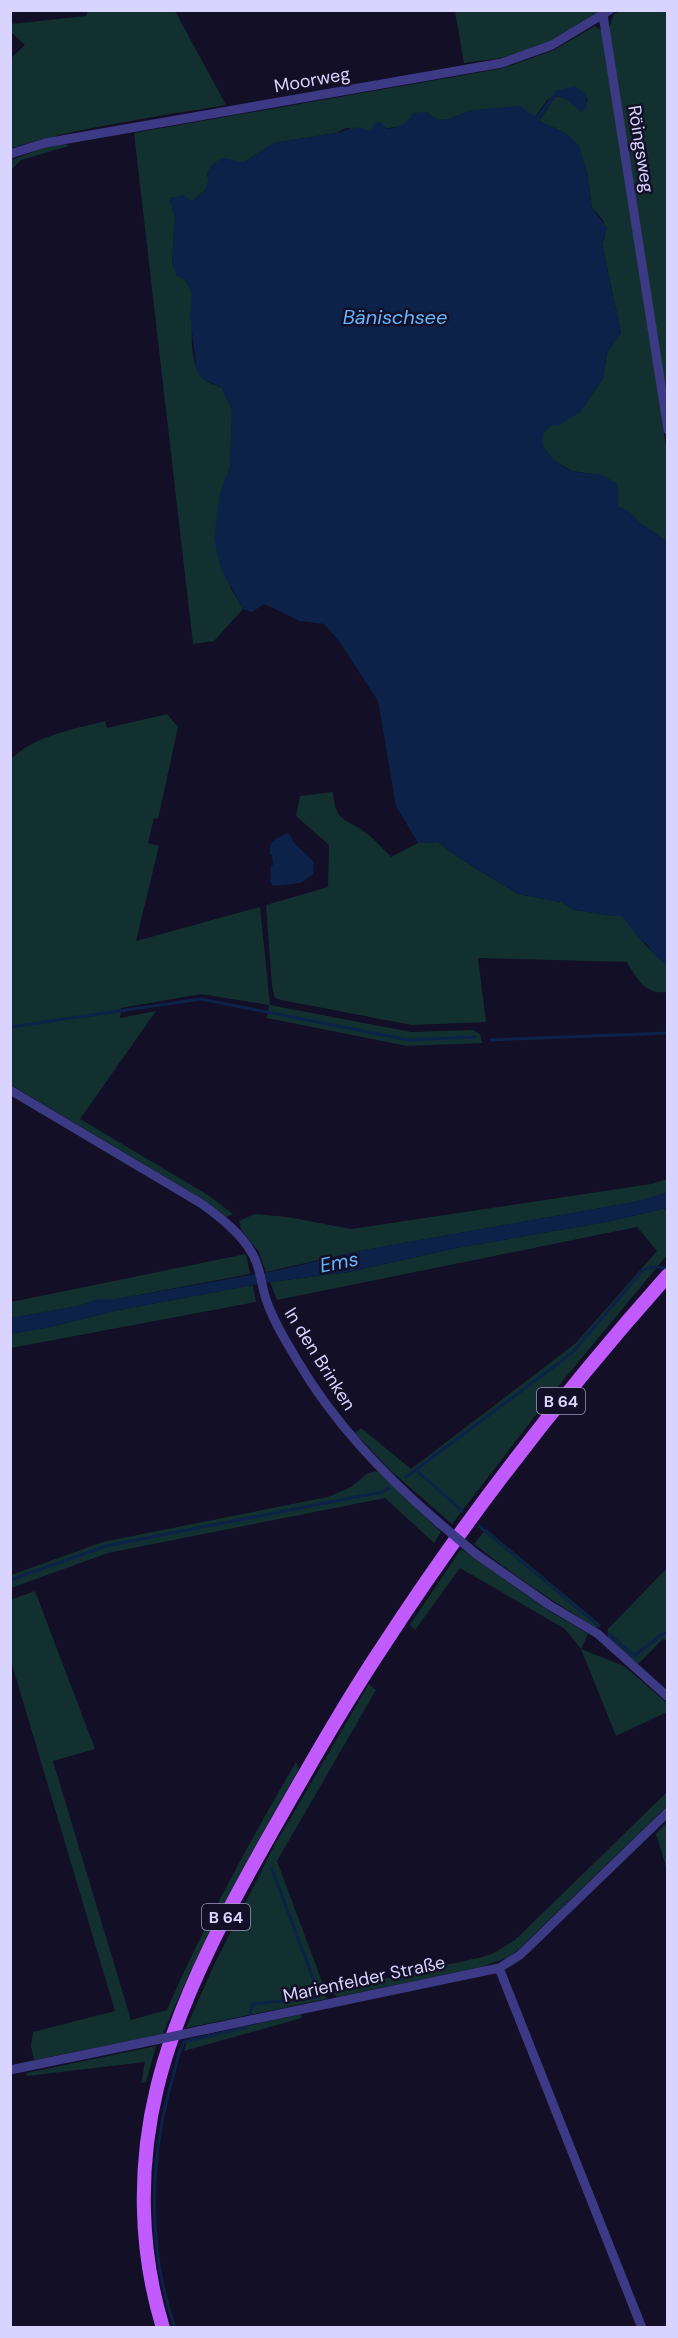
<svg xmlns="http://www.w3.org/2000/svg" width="678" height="2338" viewBox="0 0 678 2338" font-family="'DM Sans',sans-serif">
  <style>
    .green { fill: #12302f }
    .water { fill: #0c2248 }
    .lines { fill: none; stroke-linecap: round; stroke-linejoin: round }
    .stream { stroke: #0c2248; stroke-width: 3 }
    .street { stroke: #3d3a85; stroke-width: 9 }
    .primary { stroke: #c25bff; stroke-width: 14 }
    .street-bridge { stroke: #3d3a85; stroke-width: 9 }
    .labels { text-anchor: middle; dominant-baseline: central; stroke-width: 5; stroke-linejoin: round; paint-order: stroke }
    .shield { fill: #130f26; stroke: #9e99be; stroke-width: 1.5 }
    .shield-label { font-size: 16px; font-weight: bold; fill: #d9d4ff }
    .street-label { font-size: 18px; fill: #d9d4ff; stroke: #130f26 }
    .water-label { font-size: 20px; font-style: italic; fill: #62b6ff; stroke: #130f26 }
  </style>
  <rect width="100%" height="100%" fill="#130f26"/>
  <path class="green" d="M88,11H175L226,105C154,117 81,127 11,148V58L25,45L11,32V24L86,16Z
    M455,11H600L550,42L502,58L464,63Z
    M620,11H667V397L609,28L614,14Z
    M595,26L602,31L667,452V545L665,540L640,523L627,510L618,507L600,475L572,471L554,461L543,447L541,438L545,429L552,425L580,412L603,378L607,353L621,333L602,244L605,236L603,220L592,208L587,173L579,146L565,133L539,121L556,96L566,99L581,111L586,107L588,99L574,86L547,100L535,117L473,110L449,119L437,120L426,112L402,126L370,131L346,128L336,133L274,143L244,162L212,165L207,174L209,181L204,191L192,201L170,198L175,218L172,263C179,272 190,283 192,295C194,319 186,357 202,377C206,383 216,385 222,388L232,410L230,468L220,494L230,587L243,609L214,641L193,644L134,133L504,68L554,50Z
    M66,144L69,146L21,160L11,170V160L46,147Z
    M167,714L178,727L158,819L154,818L148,843L159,846L136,941L260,907L270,1005L411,1032L473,1030L480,1034L482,1043L407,1046L267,1018L269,1005L201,994L121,1008L120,1018L156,1011L80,1119L208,1195L233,1214L226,1217L204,1200L11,1085V759C36,735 72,730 105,721L107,728Z
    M333,792C335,825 349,818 370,836C377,842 384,850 391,857L418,843L438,842L459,858L518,894L561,902L575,910L614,916L622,915C637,934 648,951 667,965V992C645,995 637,979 627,962L478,958L486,1022L412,1025L281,1000L275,998L272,986L266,905L328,887L329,845L296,816L300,796Z
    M667,1179V1193L634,1202L359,1251L266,1272L259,1252L241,1230L239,1221L254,1214L288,1217L351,1229L651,1184Z
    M667,1208V1255L556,1389L452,1524L390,1470L355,1433L361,1428L411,1469L576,1343L657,1251L637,1227L277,1300L270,1282L349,1272L456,1248L606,1222Z
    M246,1254L250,1274L117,1299H99L79,1306L11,1318V1302Z
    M253,1285L256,1302L11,1348V1334L50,1327L119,1310Z
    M377,1471L441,1532L434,1543L385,1498L108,1553L11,1588V1575L103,1542L328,1497L351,1487L368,1473Z
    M486,1529L601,1625L596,1628C554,1602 513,1575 474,1544Z
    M461,1549L546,1609L588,1634L581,1649L624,1666L667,1703V1712L616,1736L581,1649L565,1629L460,1568L415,1630L410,1625Z
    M667,1568V1641L663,1639L638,1664L608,1637V1629Z
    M35,1591L95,1749L53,1761L131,2020L167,2010C204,1924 249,1843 296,1762L299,1769C250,1855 201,1942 163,2034L34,2060L31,2046L33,2032L115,2011L11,1661L10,1600Z
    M369,1684L376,1690L277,1861L324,1987L326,1999L186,2028L214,1965L273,1848Z
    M667,1792V1806L519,1949L507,1958L481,1967L337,1997L333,1993L330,1985H356L482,1957L494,1953L515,1940Z
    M667,1822V1870L656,1834Z
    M301,2014L302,2018L184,2051L188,2039Z
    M156,2046L146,2082L141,2083L145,2062L27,2076L26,2073Z"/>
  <path class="water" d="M574,86C585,92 588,95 586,108L581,112L566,99L556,96L539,121L565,133L579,145L587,173L592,208L607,228L602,244L621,333L607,353L603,378L580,412L558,426L552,425C529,441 554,465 573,471C582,474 592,472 601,475C607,477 612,481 618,484V507L627,510L640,523L665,540L667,545V965L655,956L646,943L639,939L622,916H614L574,910L561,902L518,894L459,858L438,842L418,843L396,806L378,701L339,641L324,624L300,621L264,604L252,612L243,609L221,569L214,538L220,494L230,468L232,410L222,388L203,379L197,373L190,316L192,293L185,279L176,275L172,263L175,218L169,198L183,195L192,201L204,191L209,181L207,174L212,165L221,158L244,162L274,143L336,133L357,127L370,131L374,124L381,122L387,129C401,127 406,125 413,113L426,112L437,120L449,119L473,110L520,106L535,117L557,90Z
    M289,833L294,843L314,862L313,874L301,883L273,886L270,881L271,866L273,865L272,855H270C268,840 277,838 289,833Z
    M667,1193V1208L606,1222L456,1248L349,1272L270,1282L119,1310L50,1327L11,1334V1318L79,1306L99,1299H117L279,1270L359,1251L634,1202Z"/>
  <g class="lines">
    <path class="stream" d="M10,1027L201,999L408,1040L475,1037
      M491,1040L668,1033
      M416,1470L462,1511
      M406,1477L572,1353L643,1270L654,1267L668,1268
      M479,1526L599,1626
      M10,1580L106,1546L382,1492L389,1488
      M609,1634L634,1656L664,1633H668
      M250,2014L253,2004L317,1997L319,1994L272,1869
      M175,2328C147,2249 149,2157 173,2077C176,2066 178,2052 184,2042L247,2027"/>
    <path class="street" d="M603,15L668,430
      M10,154L45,143L502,63L552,45L610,10
      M10,1090L202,1204C221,1218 242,1234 253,1255C261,1269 261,1285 266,1299C273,1321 286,1341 297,1360C334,1423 383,1474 438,1522
      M476,1554L549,1605L598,1634L668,1697
      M499,1968L642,2328
      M208,2029L499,1968L520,1955L668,1812
      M10,2070L141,2043"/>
    <path class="primary" d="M163,2328C139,2250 138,2166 157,2088C180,1993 235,1896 283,1812C315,1756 347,1700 383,1646C468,1515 564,1392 668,1275"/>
    <path class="street-bridge" d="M438,1522L476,1554
      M141,2043L208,2029"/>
  </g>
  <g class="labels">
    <g class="shield">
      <rect x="537" y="1388" width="48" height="26" rx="4.5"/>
      <rect x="202" y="1904" width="48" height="26" rx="4.5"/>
    </g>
    <g class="shield-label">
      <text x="561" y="1401">B 64</text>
      <text x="226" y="1917">B 64</text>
    </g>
    <g class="street-label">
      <text transform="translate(312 80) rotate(-10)">Moorweg</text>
      <text transform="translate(641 149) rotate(81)">Röingsweg</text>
      <text transform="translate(320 1359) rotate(58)">In den Brinken</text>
      <text transform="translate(364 1979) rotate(-12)">Marienfelder Straße</text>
    </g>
    <g class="water-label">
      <text x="395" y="317">Bänischsee</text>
      <text transform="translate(339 1262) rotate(-11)">Ems</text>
    </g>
  </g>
  <rect width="678" height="2338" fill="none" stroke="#d9d4ff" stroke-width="24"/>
</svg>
